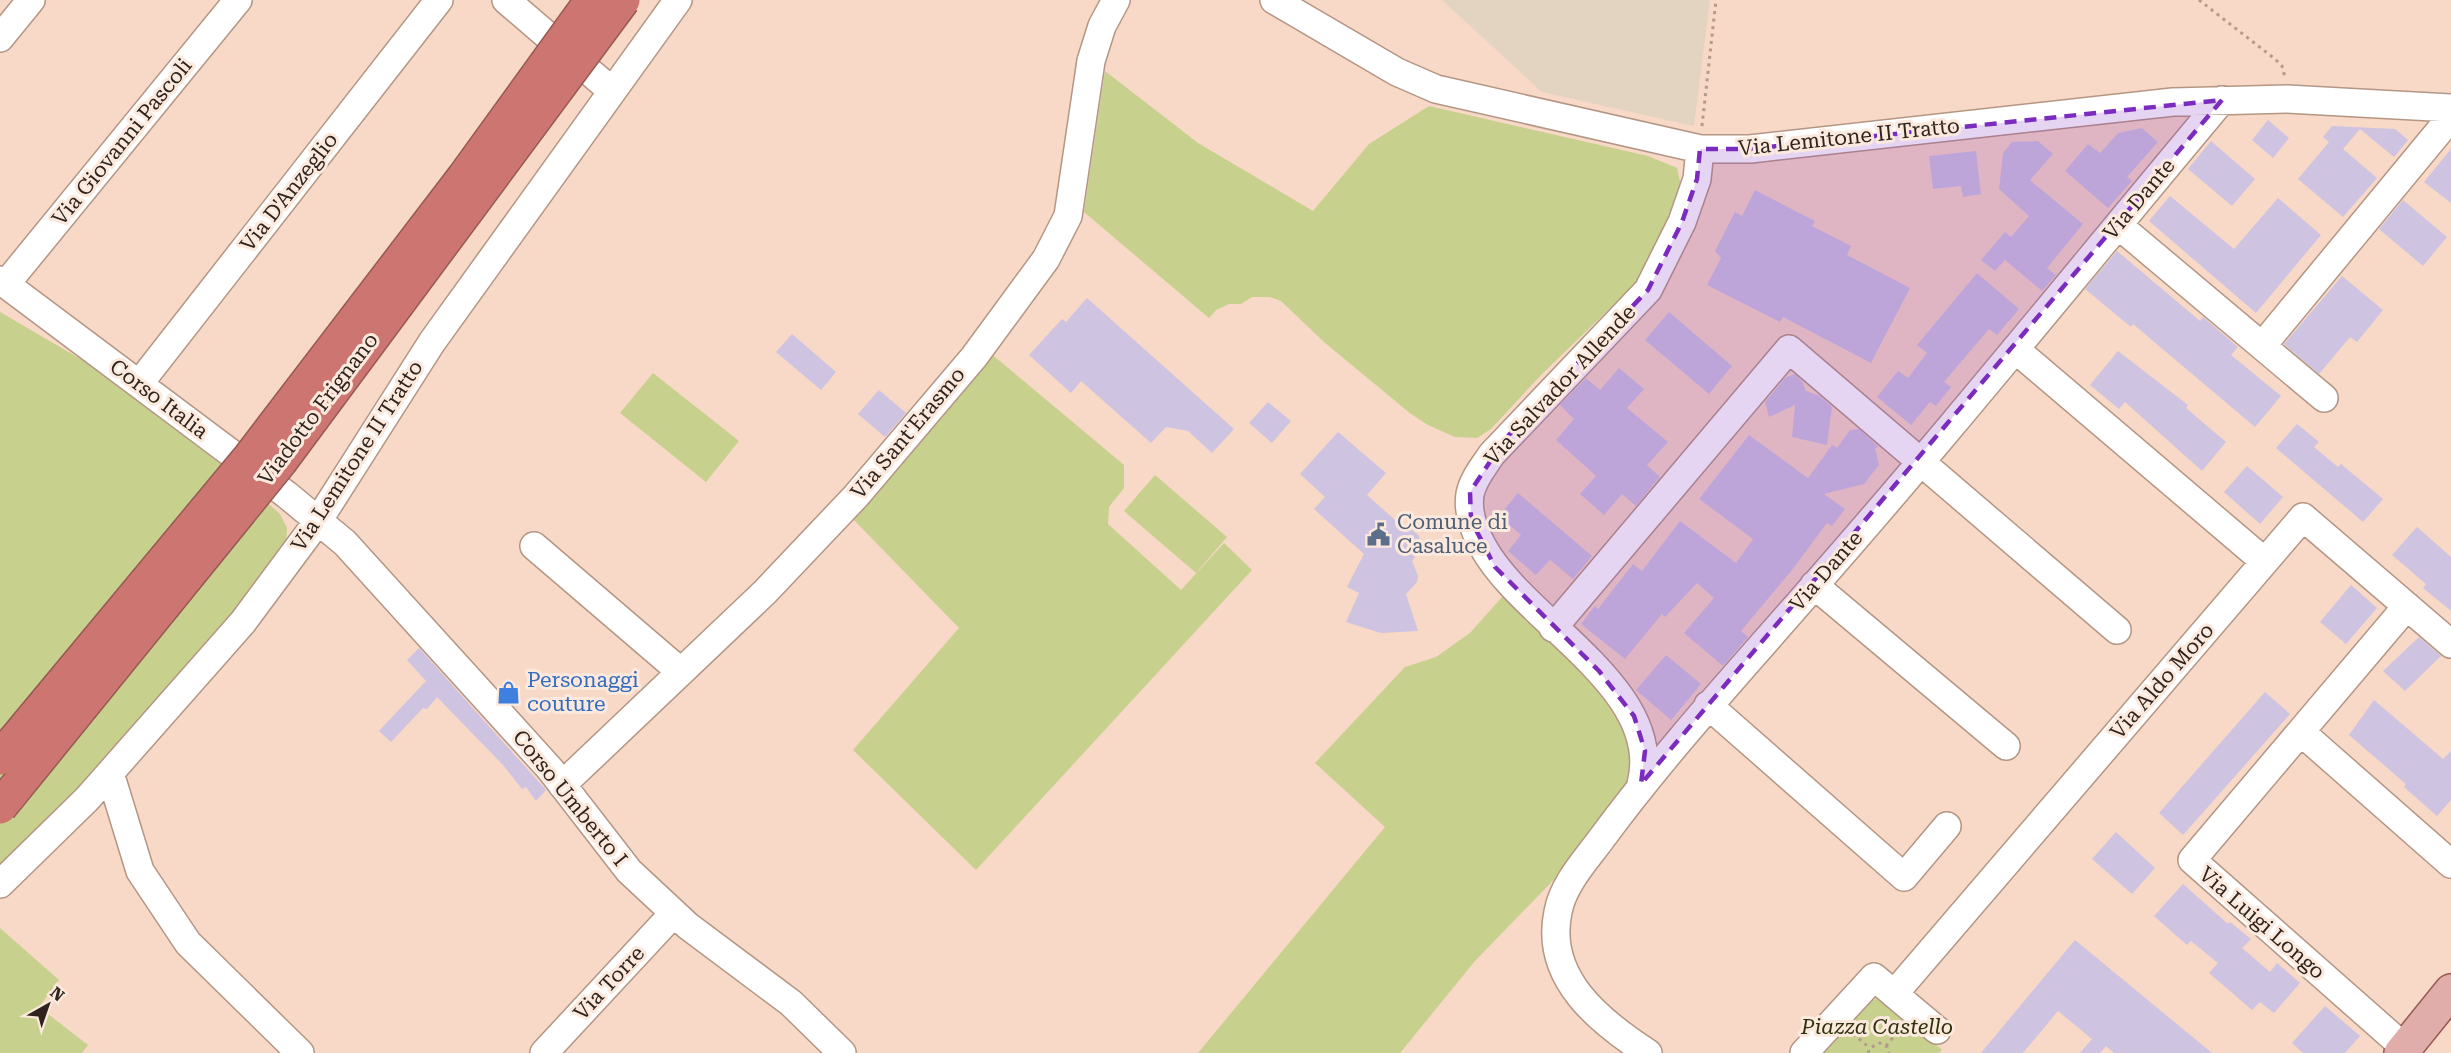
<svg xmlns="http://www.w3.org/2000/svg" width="2451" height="1053" viewBox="0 0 2451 1053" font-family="'Roboto Serif',serif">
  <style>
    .industrial { fill: #e3d3c1 }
    .green { fill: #c8d08d }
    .building { fill: #cec3e1 }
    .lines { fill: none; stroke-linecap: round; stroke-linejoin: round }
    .minor-casing { stroke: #b49685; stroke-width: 30 }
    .major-casing { stroke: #965954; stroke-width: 36 }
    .path { stroke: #b39a8c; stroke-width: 3; stroke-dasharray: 3 4.5; stroke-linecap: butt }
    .minor { stroke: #fff; stroke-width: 27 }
    .major { stroke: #e1adaa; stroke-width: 33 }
    .highway-bridge-casing { stroke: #965954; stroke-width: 36; stroke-linecap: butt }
    .highway-bridge { stroke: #cd7671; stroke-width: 33 }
    .marked { fill: #7b2cbf; fill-opacity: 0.2; stroke: #7b2cbf; stroke-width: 4.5; stroke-dasharray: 12 8; stroke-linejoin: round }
    .labels { text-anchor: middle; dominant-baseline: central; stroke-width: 6; stroke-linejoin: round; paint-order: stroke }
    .street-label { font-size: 21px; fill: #2f241d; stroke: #fce9dd }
    .service-label { font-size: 21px; fill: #4e5e75; stroke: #fce9dd; text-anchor: start }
    .shop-label { font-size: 21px; fill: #366cbe; stroke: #fce9dd; text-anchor: start }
    .park-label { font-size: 21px; font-style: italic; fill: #2f330d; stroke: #fce9dd }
  </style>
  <rect width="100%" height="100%" fill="#f8d8c6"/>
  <path class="industrial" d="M1442,0H1710L1694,126L1542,92Z"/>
  <path class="green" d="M1105,71L1198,143L1313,211L1369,144L1429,106L1648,156L1677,168L1681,186L1648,264L1635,284L1541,375L1491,429L1477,438L1455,437L1428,425L1411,414L1324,342L1281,301L1270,297H1252L1241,304H1229L1216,310L1209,318L1084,212Z
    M0,312L113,378L216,457L280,514L287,528L286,545L257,587L65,805L0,868Z
    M989,352L1124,465V488L1109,507L1108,524L1181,590L1224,543L1252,570L976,870L853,750L959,628L852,518Z
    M653,373L739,441L706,482L620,413Z
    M1155,475L1227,537L1196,573L1124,511Z
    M1504,595L1595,682L1615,710L1630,739L1631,781L1569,864L1475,961L1400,1053H1198L1385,827L1315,763L1405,667L1436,657L1470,633Z
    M0,928L59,980L39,1007L88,1045L82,1053H0Z
    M1876,999L1891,1003L1942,1050L1939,1053H1818L1866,1002Z"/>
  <path class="building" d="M2268,120L2289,138L2273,158L2252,140Z
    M2332,126L2395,129L2408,140L2394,157L2360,129L2343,149L2377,178L2343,217L2298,179L2329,142L2323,137Z
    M2142,128L2158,142L2127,177L2132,181L2108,208L2065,171L2088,144L2100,153L2118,133Z
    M2038,141L2053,154L2030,180L2083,224L2047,268L2056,275L2042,291L2005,260L1995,271L1981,260L2005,232L2011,237L2029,216L1999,189L2003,153L2012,142Z
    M2211,141L2255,179L2232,206L2188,169Z
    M2451,149V203L2424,182Z
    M1976,151L1981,194L1963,197L1961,186L1933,189L1929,156Z
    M1755,190L1815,221L1812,226L1851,246L1847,255L1910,288L1871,363L1783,317L1780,322L1707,285L1721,258L1715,251L1735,212L1742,216Z
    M2170,196L2234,249L2278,198L2321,235L2256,313L2149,221Z
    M2403,200L2447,237L2423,266L2379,229Z
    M2117,251L2200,321L2203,317L2238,347L2231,355L2281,396L2255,427L2133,324L2131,327L2085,289Z
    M1977,273L2019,309L1997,335L1989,329L1944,382L1951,387L1936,406L1930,402L1911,425L1877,397L1898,371L1908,378L1927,353L1917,345Z
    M2342,276L2383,310L2357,342L2350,337L2319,374L2284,344Z
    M1087,298L1234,429L1212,453L1188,431L1166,427L1151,443L1081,381L1071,393L1029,355L1062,319L1066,322Z
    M1669,312L1732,366L1709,394L1645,340Z
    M792,334L836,372L821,390L776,352Z
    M2118,351L2188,405L2186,408L2226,442L2202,471L2125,402L2119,409L2090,385Z
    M1619,368L1644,389L1627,408L1668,442L1647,465L1660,477L1636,506L1622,494L1604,515L1580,494L1596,476L1556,440L1574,419L1560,405L1586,378L1600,390Z
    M1795,374L1802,381L1806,391L1820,396L1832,407L1827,445L1792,437L1795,405L1769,417L1765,402L1785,378Z
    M879,390L906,413L885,437L858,414Z
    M1268,402L1291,421L1272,443L1249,423Z
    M2297,424L2319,442L2314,447L2338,467L2341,464L2383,499L2363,522L2276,448Z
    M1859,429L1879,447L1875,448L1879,465L1864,484L1824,494L1845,509L1832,526L1827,523L1792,570L1741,631L1748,637L1723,666L1684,633L1714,598L1697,583L1665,617L1662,614L1625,659L1581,624L1595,606L1598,609L1633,564L1642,571L1680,521L1736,563L1753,539L1699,499L1749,435L1808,478L1832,445L1837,448L1850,430Z
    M1338,432L1386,473L1367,495L1395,520L1411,528L1419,536L1421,548L1412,561L1418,576L1417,582L1406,594L1418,631L1381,633L1346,622L1359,593L1347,587L1364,554L1314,509L1325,497L1300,474Z
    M2247,466L2283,497L2260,524L2224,492Z
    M1518,493L1592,556L1573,579L1550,560L1536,575L1508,551L1521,535L1499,516Z
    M2417,527L2451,557V611L2423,588L2426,584L2392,555Z
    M2351,585L2377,608L2346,644L2320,622Z
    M2419,637L2441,656L2405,691L2383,671Z
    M419,648L546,790L536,801L526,787L522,789L503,765L437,697L427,709L423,708L391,742L379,731L426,681L407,660Z
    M1666,655L1701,684L1671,720L1636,690Z
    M2265,692L2290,714L2183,835L2159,813Z
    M2374,700L2443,759L2451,751V800L2437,816L2404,787L2406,784L2349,735Z
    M2116,832L2155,868L2132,894L2092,859Z
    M2183,884L2228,924L2230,922L2251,939L2242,948L2270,972L2277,963L2300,983L2274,1013L2260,1002L2252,1010L2209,973L2218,963L2191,941L2187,945L2154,916Z
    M2075,940L2212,1053H2114L2106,1046L2100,1053H2080L2092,1039L2058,1011L2023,1053H1981Z
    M2325,1006L2360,1036L2345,1053H2303L2292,1043Z"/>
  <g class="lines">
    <defs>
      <path id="minor" d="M506,0L612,91
        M1274,0L1397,72L1436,89L1700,149H1750L2173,102L2287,99L2451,108
        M0,38L31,0
        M2118,225L2324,398
        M0,280L287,495L345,543L550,769L629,871L688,926L791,1003L842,1053
        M6,284L238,0
        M2262,346L2451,117
        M2015,349L2264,561
        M139,384L439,0
        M534,546L681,672
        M1814,585L2006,746
        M1553,628L1789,349L2117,630
        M1708,705L1904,877L1947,826
        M2302,733L2451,864
        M110,773L140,871L188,943L300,1053
        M1641,784C1666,689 1524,622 1483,547C1474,531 1467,513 1470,494C1473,479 1484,466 1492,454L1648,290L1682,222L1697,179L1700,149
        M562,785L765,592L856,496L974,357L1046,259L1068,216L1091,61L1102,26L1116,0
        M0,884L87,799L243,622L318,521L432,342L678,0
        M1894,994L2303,517L2451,644
        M2405,1048L2192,860L2407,606
        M544,1053L674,913
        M1648,1053C1600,1022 1544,978 1558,912C1563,884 1586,860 1602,838C1667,750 1741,670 1813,587C1953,428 2086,262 2222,100
        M1804,1053L1874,977L1937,1030"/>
      <path id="major" d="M2401,1053L2451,991"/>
    </defs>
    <use href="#minor" class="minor-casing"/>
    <use href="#major" class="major-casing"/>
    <path class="path" d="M2199,0L2275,59L2282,66L2285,77
      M1702,126L1716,0
      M1853,1034L1870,1048
      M1886,1046L1900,1029
      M1868,1053L1870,1048L1880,1043L1887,1047L1889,1053"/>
    <use href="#minor" class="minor"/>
    <use href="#major" class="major"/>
    <defs>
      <path id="highway-bridge" d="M0,758L250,457L464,177L592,0
        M0,807L280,462L623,0"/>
    </defs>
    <use href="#highway-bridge" class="highway-bridge-casing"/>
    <use href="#highway-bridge" class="highway-bridge"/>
  </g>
  <path class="marked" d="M2222,100L1641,784L1645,751L1634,716L1599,671L1495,567L1471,520L1470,492L1505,439L1648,290L1682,222L1697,179L1700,149H1750Z"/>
  <defs>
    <symbol id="civic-bare" viewBox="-9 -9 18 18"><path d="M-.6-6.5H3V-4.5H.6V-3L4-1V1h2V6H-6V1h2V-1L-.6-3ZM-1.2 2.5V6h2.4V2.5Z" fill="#5c6f8a" stroke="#fce9dd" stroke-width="2.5" paint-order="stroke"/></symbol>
    <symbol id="shop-bare" viewBox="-9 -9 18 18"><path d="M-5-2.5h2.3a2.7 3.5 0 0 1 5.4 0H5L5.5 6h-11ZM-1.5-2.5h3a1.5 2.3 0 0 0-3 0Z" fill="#3f7fe0" stroke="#fce9dd" stroke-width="2.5" paint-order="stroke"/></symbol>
  </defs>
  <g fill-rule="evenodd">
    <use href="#civic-bare" x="1362" y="518" width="33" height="33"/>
    <use href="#shop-bare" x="492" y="676" width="33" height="33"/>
  </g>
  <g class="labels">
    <g class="street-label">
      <text transform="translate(1849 137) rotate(-6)">Via Lemitone II Tratto</text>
      <text transform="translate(122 142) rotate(-51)">Via Giovanni Pascoli</text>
      <text transform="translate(289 192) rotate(-52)">Via D'Anzeglio</text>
      <text transform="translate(2139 199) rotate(-50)">Via Dante</text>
      <text transform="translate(1560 385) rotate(-47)">Via Salvador Allende</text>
      <text transform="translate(159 399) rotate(37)">Corso Italia</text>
      <text transform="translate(318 409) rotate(-53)">Viadotto Frignano</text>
      <text transform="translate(908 433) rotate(-50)">Via Sant'Erasmo</text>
      <text transform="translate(357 456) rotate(-57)">Via Lemitone II Tratto</text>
      <text transform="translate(1826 571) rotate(-49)">Via Dante</text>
      <text transform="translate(2162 681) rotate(-49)">Via Aldo Moro</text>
      <text transform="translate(570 798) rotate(51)">Corso Umberto I</text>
      <text transform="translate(2262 923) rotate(41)">Via Luigi Longo</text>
      <text transform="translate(609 983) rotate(-47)">Via Torre</text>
    </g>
    <g class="service-label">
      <text x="1397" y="522">Comune di<tspan x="1397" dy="24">Casaluce</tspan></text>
    </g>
    <g class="shop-label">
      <text x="527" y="680">Personaggi<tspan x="527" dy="24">couture</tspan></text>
    </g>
    <g class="park-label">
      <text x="1877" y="1027">Piazza Castello</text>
    </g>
  </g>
  <g transform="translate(48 1005) rotate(40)" stroke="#fce9dd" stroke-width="4.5" paint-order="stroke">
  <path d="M0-4.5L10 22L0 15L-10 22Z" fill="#2f241d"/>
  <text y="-9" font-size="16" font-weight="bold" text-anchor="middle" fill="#2f241d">N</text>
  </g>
</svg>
